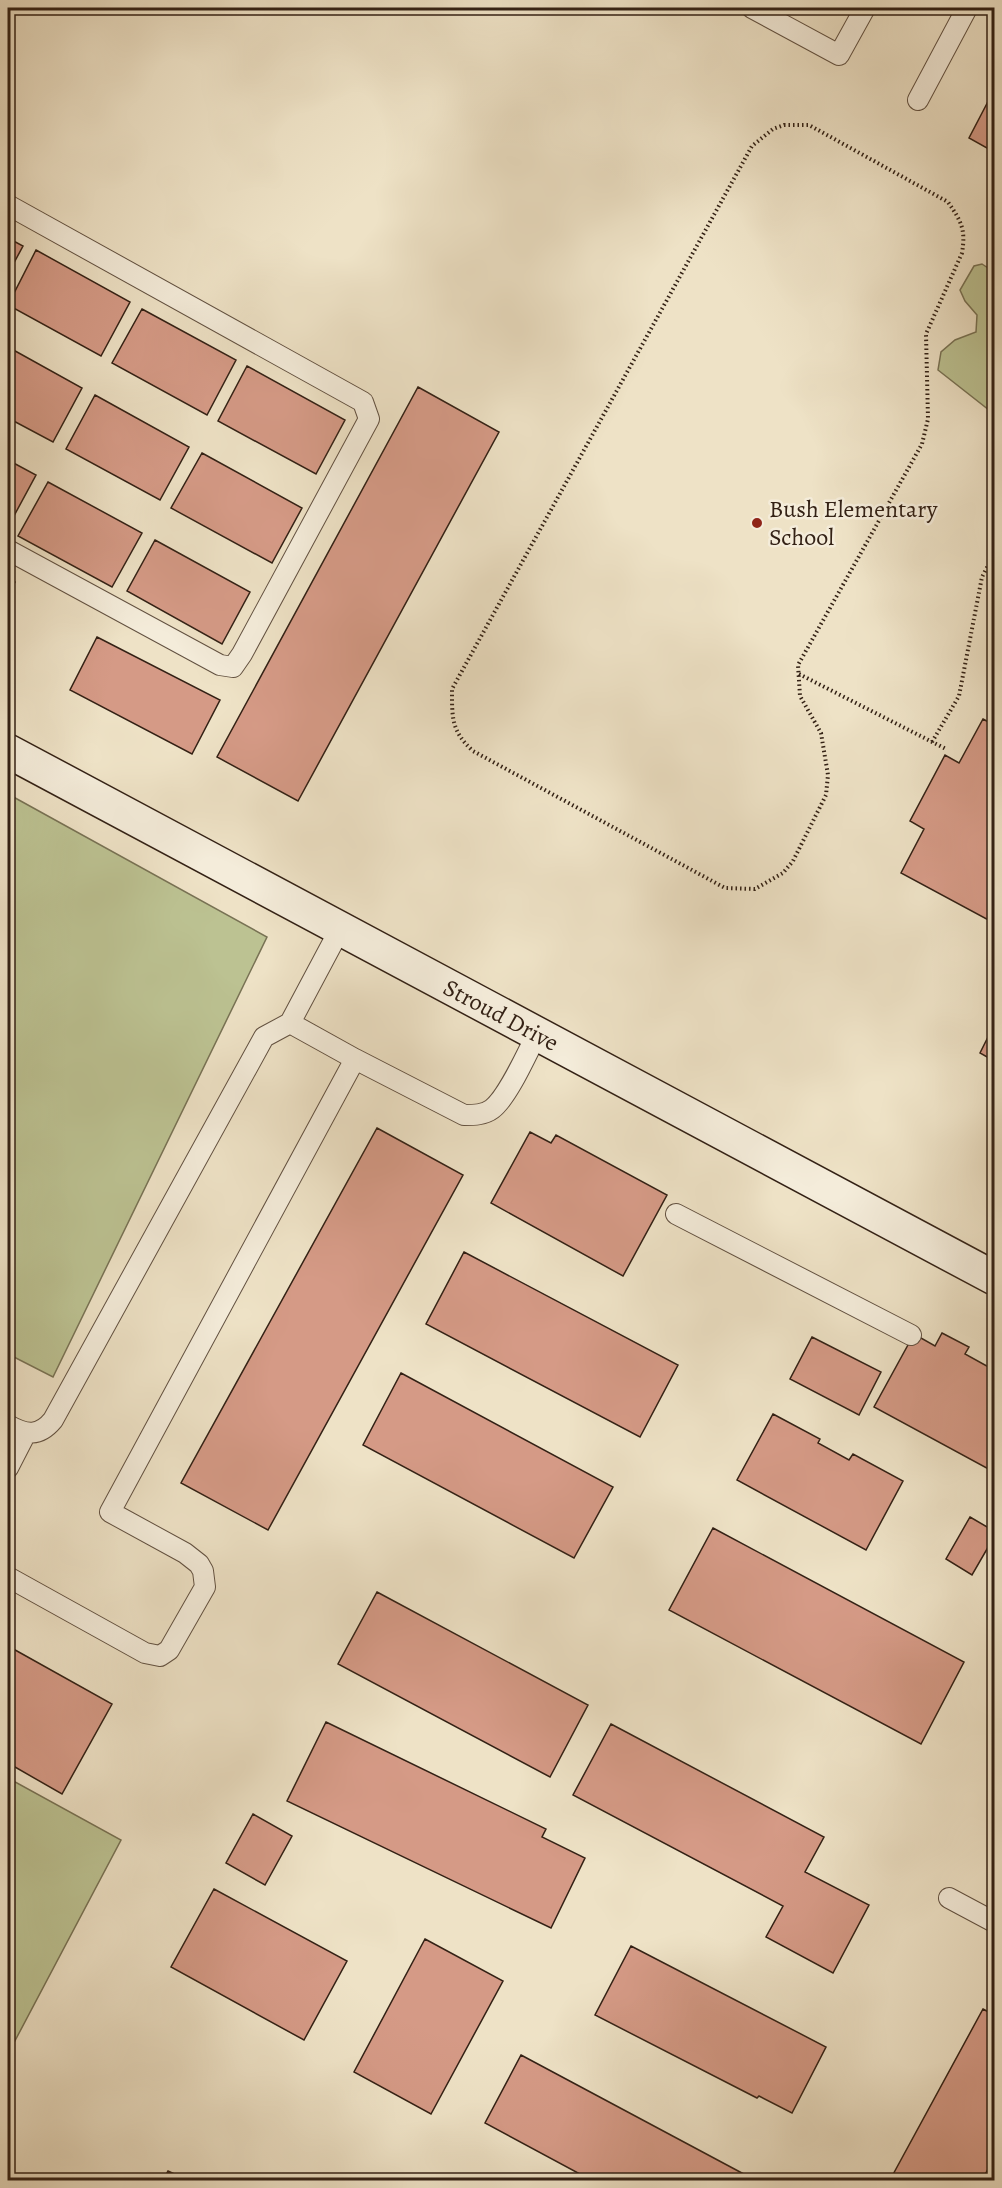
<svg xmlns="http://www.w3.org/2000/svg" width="1002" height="2188" viewBox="0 0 1002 2188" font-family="Alegreya,serif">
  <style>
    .green { fill: #bcc292; stroke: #787254; stroke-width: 1.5 }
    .building { fill: #d59a86; stroke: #332115; stroke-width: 1.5 }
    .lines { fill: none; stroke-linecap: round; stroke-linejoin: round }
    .lane-casing { stroke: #625141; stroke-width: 22 }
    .secondary-casing { stroke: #332115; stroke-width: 36 }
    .path { stroke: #332115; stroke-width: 4; stroke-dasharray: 1.5 3; stroke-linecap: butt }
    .lane { stroke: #f4ecda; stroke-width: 20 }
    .secondary { stroke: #f4ecda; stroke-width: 33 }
    .poi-dot { fill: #8f2418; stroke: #f4ecda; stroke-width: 2 }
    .labels { text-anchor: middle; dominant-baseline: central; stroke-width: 5; stroke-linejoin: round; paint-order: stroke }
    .poi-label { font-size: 24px; fill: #332115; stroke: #f4ecda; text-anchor: start }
    .street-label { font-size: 24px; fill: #332115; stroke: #f4ecda }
  </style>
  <rect width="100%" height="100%" fill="#eee2c6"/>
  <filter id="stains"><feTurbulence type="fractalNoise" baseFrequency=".00333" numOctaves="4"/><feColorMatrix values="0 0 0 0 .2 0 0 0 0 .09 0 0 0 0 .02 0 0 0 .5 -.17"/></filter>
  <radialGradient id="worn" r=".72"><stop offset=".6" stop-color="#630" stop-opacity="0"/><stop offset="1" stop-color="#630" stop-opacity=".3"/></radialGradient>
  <path class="green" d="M982,264L994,272V333L992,337L994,339V410H989L938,370L941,352L955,340L976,332L977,315L965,301L960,290L974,266Z
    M8,794L267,937L53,1377L8,1354Z
    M8,1778L121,1840L8,2054Z"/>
  <path class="building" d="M994,90V152L969,138Z
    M8,238L23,246L8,274Z
    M36,250L130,302L101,356L8,305Z
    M142,309L236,360L207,415L112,363Z
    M8,347L82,388L53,442L8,418Z
    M247,366L345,420L316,474L218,421Z
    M418,387L499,432L298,801L217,757Z
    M95,395L189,447L160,500L66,449Z
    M202,453L302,508L272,563L171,508Z
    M8,460L36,475L8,527Z
    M48,482L142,533L112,587L18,536Z
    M155,540L250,592L222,644L127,591Z
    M8,578L15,582L8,596Z
    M97,637L220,700L192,754L70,690Z
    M983,719L994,725V923L901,873L924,829L910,821L945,755L959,763Z
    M994,1025V1061L980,1053Z
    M377,1128L463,1175L268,1530L181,1483Z
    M530,1132L551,1143L556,1135L667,1195L623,1276L491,1203Z
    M464,1252L678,1365L640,1437L426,1324Z
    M942,1333L969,1347L965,1354L994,1370V1472L874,1407L914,1334L935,1346Z
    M812,1337L881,1372L859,1415L790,1379Z
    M401,1373L613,1487L574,1558L363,1445Z
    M773,1414L820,1439L818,1443L849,1460L853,1454L903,1481L866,1550L737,1480Z
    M970,1517L994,1531V1537L972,1575L946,1559Z
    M713,1528L964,1662L921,1744L669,1610Z
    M377,1592L588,1705L550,1777L338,1664Z
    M8,1646L112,1704L62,1794L8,1763Z
    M326,1722L546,1829L542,1837L585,1858L551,1928L287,1801Z
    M611,1724L824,1837L805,1872L869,1905L833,1973L766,1937L783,1906L573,1795Z
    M253,1814L292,1836L265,1885L226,1863Z
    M214,1889L347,1961L304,2040L171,1967Z
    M425,1939L503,1981L431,2114L354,2072Z
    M631,1946L826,2047L792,2113L759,2096L757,2098L595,2015Z
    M983,2009L994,2015V2158L982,2180H890Z
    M521,2055L755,2180H591L485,2123Z
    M168,2171L187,2180H163Z"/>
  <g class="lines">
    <defs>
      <path id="lane" d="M752,8L839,55L865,8
        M918,100L967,8
        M8,205L363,402L369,419L242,654L233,667L220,665L8,550
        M290,1023L355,1059
        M676,1214L911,1335
        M8,1425C26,1435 39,1437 53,1420L264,1037L290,1023L340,929
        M8,1468L26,1433
        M8,1577L145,1653L160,1656L169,1650L205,1587L203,1571L199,1564L185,1553L110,1512L355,1059L464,1115C474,1115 484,1115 492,1109C508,1097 527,1053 537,1034
        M949,1898L994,1922"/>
      <path id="secondary" d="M8,751L994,1278"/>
    </defs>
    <use href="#lane" class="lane-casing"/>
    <use href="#secondary" class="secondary-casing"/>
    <path class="path" d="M784,125H809L948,202C961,221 966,229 962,253L926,334L928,419L922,444L798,665L800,696L821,733L828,775L826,795L793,861L783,873L755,889L725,888L473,751C451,731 452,717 452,689L752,146L773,129Z
      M799,674L946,749
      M932,742L959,696L982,577L994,554"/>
    <use href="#lane" class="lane"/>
    <use href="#secondary" class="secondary"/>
  </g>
  <circle class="poi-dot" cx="757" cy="523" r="6"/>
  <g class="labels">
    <g class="poi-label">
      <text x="769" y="509">Bush Elementary<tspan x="769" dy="28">School</tspan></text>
    </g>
    <g class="street-label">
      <text transform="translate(501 1015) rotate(28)">Stroud Drive</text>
    </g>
  </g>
  <rect width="1002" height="2188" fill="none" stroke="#eee2c6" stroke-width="30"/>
  <rect x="9" y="9" width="984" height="2170" fill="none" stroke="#332115" stroke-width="3"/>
  <rect x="15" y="15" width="972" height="2158" fill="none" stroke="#332115" stroke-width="1.5"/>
  <rect width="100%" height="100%" filter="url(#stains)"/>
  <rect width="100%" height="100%" fill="url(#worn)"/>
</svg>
